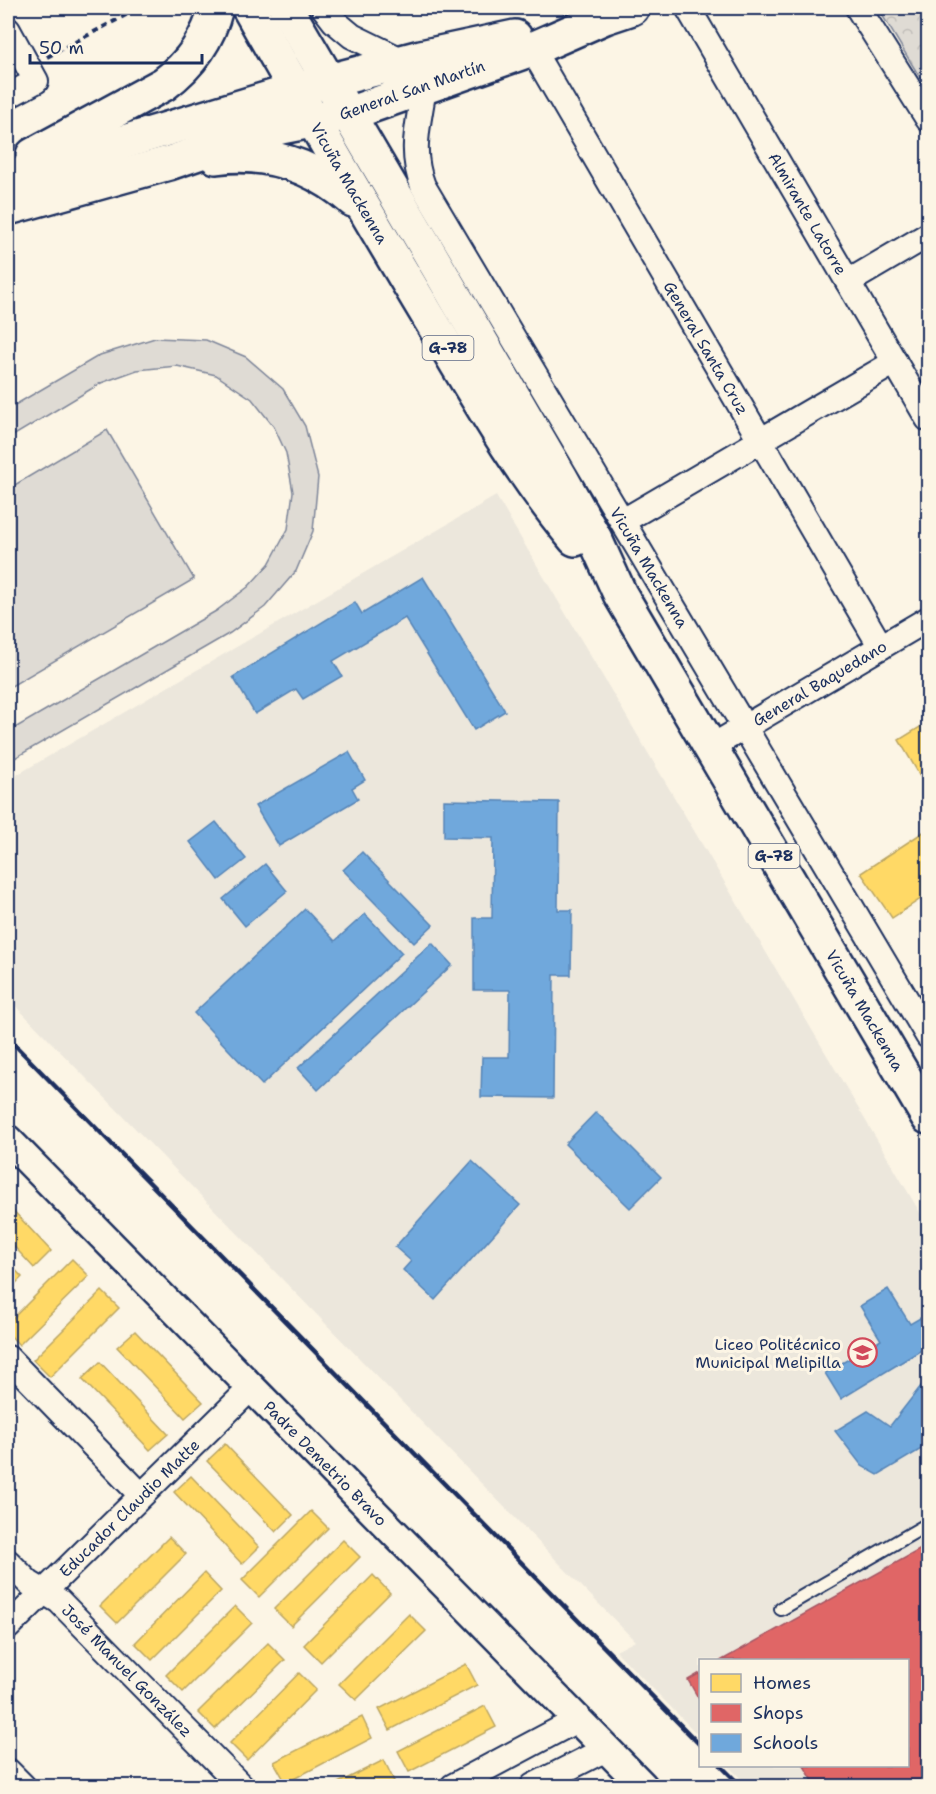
<svg xmlns="http://www.w3.org/2000/svg" width="936" height="1794" viewBox="0 0 936 1794" font-family="'Shantell Sans',sans-serif">
  <style>
    .built { fill: #ece7dc }
    .park { fill: url(#park-crowns); stroke: #7d8599; stroke-width: 1.5 }
    .pitch { fill: #dfdbd4; stroke: #7d8599; stroke-width: 1.5 }
    .homes { fill: #ffd966; stroke: #bba664; stroke-width: 1.5 }
    .shops { fill: #e06666; stroke: #a55664; stroke-width: 1.5 }
    .schools { fill: #6fa8dc; stroke: #5684b6; stroke-width: 1.5 }
    .lines { fill: none; stroke-linecap: round; stroke-linejoin: round }
    .service-casing { stroke: #1b2f5e; stroke-width: 16 }
    .minor-casing { stroke: #1b2f5e; stroke-width: 28 }
    .tertiary-casing { stroke: #1b2f5e; stroke-width: 33 }
    .secondary-casing { stroke: #1b2f5e; stroke-width: 38 }
    .primary-casing { stroke: #1b2f5e; stroke-width: 38 }
    .path { stroke: #1b2f5e; stroke-width: 4; stroke-dasharray: 6 4.5; stroke-linecap: butt }
    .service { stroke: #fcf5e5; stroke-width: 12 }
    .minor { stroke: #fcf5e5; stroke-width: 24 }
    .tertiary { stroke: #fcf5e5; stroke-width: 28 }
    .secondary { stroke: #fcf5e5; stroke-width: 33 }
    .primary { stroke: #fcf5e5; stroke-width: 33 }
    .rail { stroke: #1b2f5e; stroke-width: 4.5 }
    .labels { text-anchor: middle; dominant-baseline: central; stroke-width: 6; stroke-linejoin: round; paint-order: stroke }
    .shield { fill: #fcf5e5; stroke: #5e6a86; stroke-width: 1.5 }
    .shield-label { font-size: 15px; font-weight: bold; fill: #1b2f5e }
    .street-label { font-size: 16px; fill: #1b2f5e; stroke: #fcf5e5 }
    .poi-label { font-size: 16px; fill: #1b2f5e; stroke: #fcf5e5; text-anchor: end }
  </style>
  <defs>
    <pattern id="park-crowns" width="20" height="18" patternUnits="userSpaceOnUse" patternTransform="scale(1.5)"><rect width="20" height="18" fill="#dfdbd4"/><path d="M2 6a3 3 0 1 1 6 0M12 15a3 3 0 1 1 6 0" fill="none" stroke="#bfbcb8"/></pattern>
  </defs>
  <rect width="100%" height="100%" fill="#fcf5e5"/>
  <filter id="ink" filterUnits="userSpaceOnUse"><feTurbulence type="fractalNoise" baseFrequency=".0167" numOctaves="2"/><feDisplacementMap in="SourceGraphic" scale="12" xChannelSelector="R" yChannelSelector="G"/><feConvolveMatrix kernelMatrix="1 2 1 2 8 2 1 2 1" color-interpolation-filters="sRGB"/></filter>
  <g filter="url(#ink)">
    <path class="built" d="M496,496L928,1226V1786H749L728,1766H908V1660H700V1737L616,1651L635,1641L8,998V780Z"/>
    <path class="park" d="M878,8H925L928,9V91Z"/>
    <path class="pitch" d="M155,338L206,340L246,357L283,389L305,426L318,477L313,531L296,571L265,607L230,633L8,762V732L216,611L248,587L269,564L288,529L293,492L286,453L274,427L252,399L216,375L177,366L137,370L101,383L8,439V409L100,355Z
      M107,430L194,579L8,688V489Z"/>
    <path class="homes" d="M928,722V784L926,786L899,740Z
      M928,829V894L892,918L861,873Z
      M8,1205L51,1251L34,1268L8,1240Z
      M72,1259L89,1276L19,1345L8,1333V1323Z
      M8,1262L22,1277L8,1291Z
      M102,1291L119,1308L50,1377L33,1360Z
      M135,1331L203,1402L185,1418L117,1347Z
      M100,1362L168,1434L150,1450L82,1379Z
      M225,1444L293,1515L276,1532L207,1461Z
      M191,1476L259,1547L242,1564L174,1492Z
      M311,1511L328,1528L259,1597L242,1580Z
      M169,1537L186,1554L117,1623L100,1606Z
      M343,1540L360,1557L291,1626L274,1609Z
      M204,1573L221,1591L152,1660L135,1643Z
      M373,1575L390,1593L321,1662L304,1645Z
      M235,1606L252,1623L183,1692L166,1675Z
      M409,1614L426,1631L356,1700L339,1684Z
      M268,1643L285,1660L215,1729L198,1712Z
      M466,1664L477,1685L390,1730L379,1709Z
      M299,1673L316,1690L247,1760L230,1743Z
      M485,1706L496,1727L409,1772L398,1751Z
      M362,1717L372,1738L286,1783L274,1762Z
      M384,1760L394,1781L384,1786H332Z"/>
    <path class="shops" d="M928,1545V1786H816L804,1766H908V1660H722Z
      M700,1673V1701L688,1680Z"/>
    <path class="schools" d="M423,577L505,711L474,730L405,618L333,661L342,676L303,699L296,689L255,714L233,677L355,602L362,614Z
      M349,752L365,780L352,788L358,799L279,846L255,806Z
      M444,800L559,802L558,910H572L571,975H554L553,1098L481,1097L482,1057H509L510,990H474V918H492L493,838L444,837Z
      M216,822L246,859L219,880L190,842Z
      M362,852L433,925L414,943L343,870Z
      M265,864L287,891L245,926L223,899Z
      M305,909L335,941L365,914L402,953L262,1085L194,1013Z
      M432,943L452,965L318,1090L298,1068Z
      M596,1112L661,1177L630,1208L565,1144Z
      M472,1161L520,1205L435,1300L403,1270L411,1261L395,1247Z
      M888,1289L910,1324L920,1318L928,1332V1346L841,1399L825,1373L881,1340L860,1306Z
      M928,1377V1445L878,1475L862,1466L835,1431L868,1411L890,1426Z"/>
    <g class="lines">
      <defs>
        <path id="service" d="M781,1609L928,1524"/>
        <g id="minor">
          <path d="M324,8L334,21L352,36L397,58H413"/>
          <path id="s1" d="M688,8L928,419"/>
          <path d="M858,8L928,119"/>
          <path d="M8,30L36,81L8,96"/>
          <path id="s2" d="M532,49L881,647"/>
          <path id="s3" d="M424,87C419,123 409,151 423,186L928,1036"/>
          <path d="M848,282L928,235"/>
          <path d="M623,521L895,362"/>
          <path id="s4" d="M711,747L928,619"/>
          <path d="M8,1358L141,1495"/>
          <path id="s5" d="M8,1562L29,1583L59,1601L241,1786"/>
          <path id="s6" d="M8,1627L251,1388"/>
          <path d="M8,1771L23,1786"/>
          <path d="M453,1786L577,1720"/>
          <path d="M533,1786L606,1749"/>
        </g>
        <g id="tertiary">
          <path id="s7" d="M8,1140L643,1786"/>
        </g>
        <path id="secondary" d="M329,81L421,57L515,37
          M348,114L532,49L605,17L632,8"/>
        <g id="primary">
          <path id="s8" d="M249,8C308,112 368,216 430,319C475,394 519,472 575,539"/>
          <path id="s9" d="M286,8L560,476L595,539L620,594L928,1117"/>
          <path d="M33,155L164,84C191,64 208,40 216,8"/>
          <path d="M216,157C268,150 314,166 353,200"/>
          <path d="M8,177L316,84"/>
          <path d="M8,208L169,163L248,136L281,127L332,117"/>
        </g>
      </defs>
      <use href="#service" class="service-casing"/>
      <use href="#minor" class="minor-casing"/>
      <use href="#tertiary" class="tertiary-casing"/>
      <use href="#secondary" class="secondary-casing"/>
      <use href="#primary" class="primary-casing"/>
      <path class="path" d="M47,57L139,8"/>
      <use href="#service" class="service"/>
      <use href="#minor" class="minor"/>
      <use href="#tertiary" class="tertiary"/>
      <use href="#secondary" class="secondary"/>
      <use href="#primary" class="primary"/>
      <path class="rail" d="M8,1038L700,1745
        M721,1766L741,1786"/>
    </g>
  </g>
  <defs>
    <symbol id="school-ring" viewBox="-11 -11 22 22"><circle r="9.5" fill="#fcf5e5" stroke="#d1495b" stroke-width="1.5"/><path d="M0-5L7-2L0 1L-7-2ZM-4 1L0 2.5L4 1V4Q0 6-4 4Z" fill="#d1495b"/></symbol>
  </defs>
  <g fill-rule="evenodd">
    <use href="#school-ring" x="846" y="1336" width="33" height="33"/>
  </g>
  <g class="labels">
    <g class="shield">
      <rect x="422.5" y="336" width="51" height="24" rx="4.5"/>
      <rect x="748.5" y="844" width="51" height="24" rx="4.5"/>
    </g>
    <g class="shield-label">
      <text x="448" y="348">G-78</text>
      <text x="774" y="856">G-78</text>
    </g>
    <g class="street-label">
      <text transform="translate(412 90) rotate(-19)">General San Martín</text>
      <text stroke="none"><textPath href="#s8" startOffset="202">Vicuña Mackenna</textPath></text>
      <text stroke="none"><textPath href="#s1" startOffset="238">Almirante Latorre</textPath></text>
      <text stroke="none"><textPath href="#s2" startOffset="346">General Santa Cruz</textPath></text>
      <text stroke="none"><textPath href="#s3" startOffset="544">Vicuña Mackenna</textPath></text>
      <text stroke="none"><textPath href="#s4" startOffset="126">General Baquedano</textPath></text>
      <text stroke="none"><textPath href="#s9" startOffset="1158">Vicuña Mackenna</textPath></text>
      <text stroke="none"><textPath href="#s7" startOffset="453">Padre Demetrio Bravo</textPath></text>
      <text stroke="none"><textPath href="#s6" startOffset="170">Educador Claudio Matte</textPath></text>
      <text stroke="none"><textPath href="#s5" startOffset="162">José Manuel González</textPath></text>
    </g>
    <g class="poi-label">
      <text x="841" y="1344">Liceo Politécnico<tspan x="841" dy="18">Municipal Melipilla</tspan></text>
    </g>
  </g>
  <rect width="936" height="1794" fill="none" stroke="#fcf5e5" stroke-width="30"/>
  <rect x="15" y="15" width="906" height="1764" fill="none" stroke="#1b2f5e" stroke-width="2" filter="url(#ink)"/>
  <rect x="699" y="1659" width="210" height="108" fill="#fcf5e5" stroke="#a2a6af" stroke-width="1.5"/>
  <rect x="711" y="1674" width="30" height="18" fill="#ffd966" stroke="#a2a6af" stroke-width="1.5"/>
  <text x="753" y="1689" font-size="18" fill="#1b2f5e">Homes</text>
  <rect x="711" y="1704" width="30" height="18" fill="#e06666" stroke="#a2a6af" stroke-width="1.5"/>
  <text x="753" y="1719" font-size="18" fill="#1b2f5e">Shops</text>
  <rect x="711" y="1734" width="30" height="18" fill="#6fa8dc" stroke="#a2a6af" stroke-width="1.5"/>
  <text x="753" y="1749" font-size="18" fill="#1b2f5e">Schools</text>
  <path d="M30 54v9h172v-9" fill="none" stroke="#1b2f5e" stroke-width="3"/>
  <text x="39" y="54" font-size="18" fill="#1b2f5e" stroke="#fcf5e5" stroke-width="4.5" paint-order="stroke">50 m</text>
</svg>
